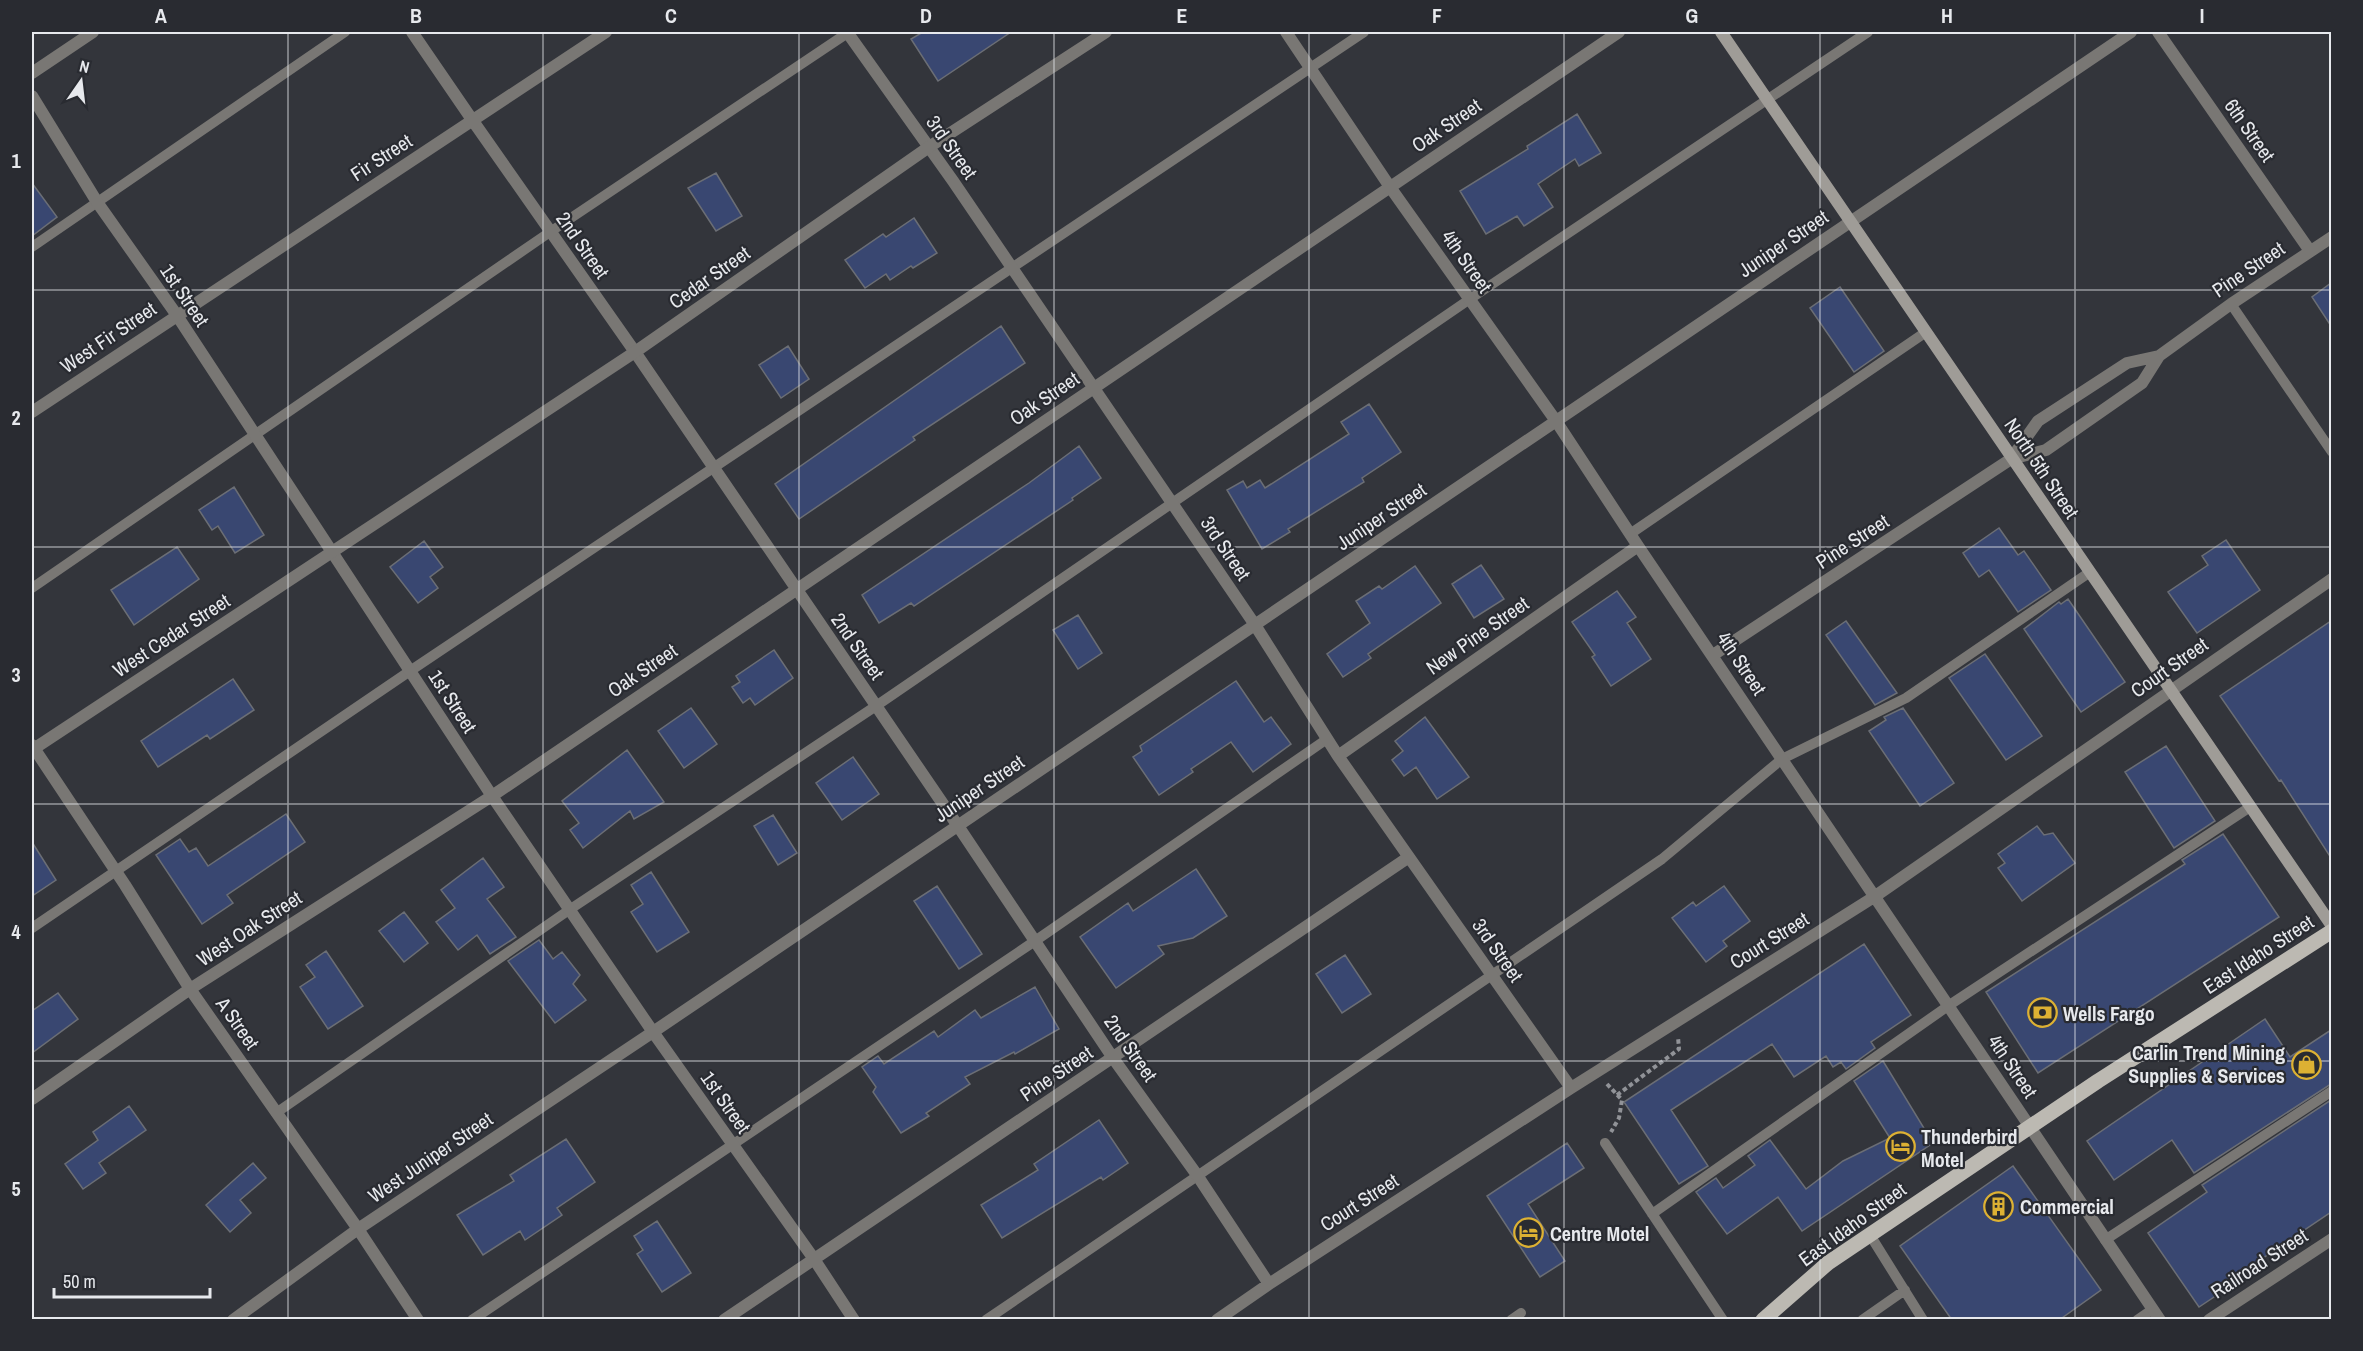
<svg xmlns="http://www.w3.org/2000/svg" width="2363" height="1351" viewBox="0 0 2363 1351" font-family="'Archivo Narrow',sans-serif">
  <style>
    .building { fill: #394771; stroke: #6b6e75; stroke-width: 1.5 }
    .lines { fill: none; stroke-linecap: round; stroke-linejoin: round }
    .path { stroke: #919398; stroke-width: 4; stroke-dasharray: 4.5 3; stroke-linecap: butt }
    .service { stroke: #797774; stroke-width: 10 }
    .minor { stroke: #797774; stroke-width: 12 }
    .tertiary { stroke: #797774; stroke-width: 12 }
    .secondary { stroke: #9f9c97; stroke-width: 12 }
    .primary { stroke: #bcb9b2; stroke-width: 15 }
    .grid { fill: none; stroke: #e7e9ed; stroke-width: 1.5; stroke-opacity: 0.55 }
    .labels { text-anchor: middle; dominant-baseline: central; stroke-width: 4.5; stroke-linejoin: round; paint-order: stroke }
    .street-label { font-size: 20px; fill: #e7e9ed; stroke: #292b31 }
    .poi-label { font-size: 20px; font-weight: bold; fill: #e7e9ed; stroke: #292b31; text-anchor: start }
    .neatline { fill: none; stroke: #e7e9ed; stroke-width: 2 }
    .grid-label { font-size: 20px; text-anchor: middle; font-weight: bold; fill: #e7e9ed }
  </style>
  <rect width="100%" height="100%" fill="#33353b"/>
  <path class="building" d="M923,32H1011L938,81L911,39Z
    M1577,114L1601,153L1579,166L1575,159L1538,184L1553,207L1524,226L1517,216L1486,234L1460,191L1528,149L1527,146Z
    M716,173L742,216L716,231L688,188Z
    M32,183L57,217L32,236Z
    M914,218L937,253L913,268L911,266L890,280L886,274L865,288L845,260L883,234L886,237Z
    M2331,283V326L2312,297Z
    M1840,287L1884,351L1854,372L1810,308Z
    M1001,326L1025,363L913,437L915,440L799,519L775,484Z
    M788,346L809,379L781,398L759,365Z
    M1369,404L1401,452L1362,478L1364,482L1288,529L1290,532L1262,549L1227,490L1243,481L1247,488L1260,480L1265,488L1349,434L1341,422Z
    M1079,446L1101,478L1072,498L1073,500L914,606L911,603L879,623L862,595L1029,483Z
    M234,487L264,535L235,553L218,526L212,530L199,510Z
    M1999,528L2018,555L2024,551L2051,590L2018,612L1989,570L1979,577L1963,553Z
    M2226,540L2260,590L2197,633L2168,592L2208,565L2202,556Z
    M424,541L443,567L430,577L438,588L418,603L390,567Z
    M177,547L199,579L134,625L111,590Z
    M1481,565L1504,599L1474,618L1452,584Z
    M1415,566L1441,603L1368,654L1371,658L1343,677L1327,654L1370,623L1356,601L1379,586L1382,589Z
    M1617,591L1636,617L1627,623L1651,659L1611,686L1592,657L1595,655L1572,622Z
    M2068,599L2125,682L2081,712L2024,629L2059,602L2061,604Z
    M1078,615L1102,653L1078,669L1053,630Z
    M1846,621L1897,693L1875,705L1826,635Z
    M2331,621V858L2281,780L2279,781L2220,696Z
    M774,650L793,678L755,705L750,698L743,703L732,687L740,682L736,676Z
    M1985,654L2042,736L2006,760L1949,678Z
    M233,679L254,710L210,739L207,735L158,767L141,741Z
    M1236,681L1264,722L1271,717L1291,744L1253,772L1231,742L1191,769L1193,772L1159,795L1133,757L1142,751L1140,746Z
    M691,708L717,744L684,768L658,731Z
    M1903,708L1954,783L1920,806L1869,731L1886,720L1884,717Z
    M1425,717L1469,777L1437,799L1416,767L1404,776L1392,760L1403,751L1395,741Z
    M2166,746L2215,821L2174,848L2125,772Z
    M627,750L664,802L634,819L630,811L583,848L570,830L579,823L562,801Z
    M853,757L879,794L842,820L816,783Z
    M286,814L305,842L227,895L233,903L202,924L156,855L180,839L189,852L196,848L208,866Z
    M773,815L797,853L778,865L754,826Z
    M2037,826L2044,835L2053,833L2075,863L2022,901L1998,868L2005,863L1998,854Z
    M2223,834L2279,917L2038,1073L1986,992L2185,864L2182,860Z
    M32,842L56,880L32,896Z
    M483,858L504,887L487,899L516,937L490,954L477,935L458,950L436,922L455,908L441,890Z
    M1196,869L1227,916L1193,938L1158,946L1164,954L1116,988L1080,937L1128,903L1133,911Z
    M651,872L689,932L657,952L631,912L643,904L631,885Z
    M937,886L982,954L959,969L914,901Z
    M1724,886L1750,921L1723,941L1727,946L1706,962L1672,918L1693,902L1696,906Z
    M404,912L428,943L404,962L379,931Z
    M539,940L553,959L562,952L580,975L573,984L586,1000L555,1023L508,961Z
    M1864,944L1911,1015L1871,1042L1875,1048L1846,1069L1841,1062L1833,1067L1826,1056L1794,1077L1772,1044L1671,1110L1708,1166L1679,1184L1624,1102Z
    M326,951L363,1006L328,1029L300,987L315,977L306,965Z
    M1345,955L1371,994L1342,1013L1316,974Z
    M1035,987L1059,1029L1015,1054L1014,1052L965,1077L970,1084L926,1113L929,1116L901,1133L873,1092L876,1087L862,1067L878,1056L884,1064L934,1031L938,1037L975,1010L981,1018Z
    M58,993L78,1019L32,1053V1011Z
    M2265,1019L2290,1057L2331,1030V1084L2194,1173L2172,1140L2114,1180L2087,1141Z
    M1883,1061L1933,1143L1802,1231L1778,1197L1727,1234L1696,1192L1716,1178L1723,1188L1755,1165L1748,1156L1770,1140L1806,1189L1843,1161L1890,1138L1854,1081Z
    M2331,1100V1212L2235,1277L2238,1281L2199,1307L2148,1233L2207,1192L2202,1185Z
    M129,1106L146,1130L99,1163L106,1173L83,1189L65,1164L98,1140L93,1132Z
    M1099,1120L1128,1163L1103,1180L1101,1177L1002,1238L981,1205L1038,1170L1034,1164Z
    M566,1139L595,1182L557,1208L562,1215L525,1240L520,1231L483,1255L457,1215L514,1181L510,1175Z
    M1567,1143L1584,1168L1528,1204L1565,1261L1540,1277L1487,1196Z
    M253,1163L266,1178L240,1200L251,1213L230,1232L206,1205Z
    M2013,1166L2101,1290L2059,1320H1952L1900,1246Z
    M657,1221L691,1273L662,1292L637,1254L643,1250L634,1236Z"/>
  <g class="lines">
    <path class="path" d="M1607,1084L1622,1100L1619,1118L1611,1132
      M1617,1095L1679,1049L1678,1037"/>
    <path class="service" d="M32,247L345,32
      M2231,304L2332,452
      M1630,534L1926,332
      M32,588L550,232L849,32
      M32,928L410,671L1364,32
      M276,1113L569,910L876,706L1470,299L1868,32
      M1605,1143L1723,1320
      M1652,1214L1948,1006L2250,807
      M1870,1235L1923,1320
      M2105,1240L2332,1091
      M472,1320L1035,941L1327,739
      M986,1320L1662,859L1782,759L1906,698L2090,572
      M1511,1320L1521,1313
      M1862,1320L1905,1290
      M2137,1320L2153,1309"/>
    <path class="minor" d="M412,32L473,121L635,352L958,826L1113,1058L1197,1175L1269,1284
      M847,32L953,181L1255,625L1338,756L1571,1088
      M1286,32L1390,187L1556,421L1638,546L2030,1127
      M2158,32L2310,251
      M32,73L93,32
      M32,96L97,202L176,314L492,796L653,1032L814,1259L854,1320
      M32,412L606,32
      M2011,459L2038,421L2127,363L2159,356
      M1713,655L2011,459L2046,450L2142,383L2159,356L2231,304L2332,237
      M32,745L125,885L190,989L358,1229L418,1320
      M1338,756L1638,546
      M32,1099L190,989L492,796L1619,32
      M233,1320L358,1229L653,1032L2131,32
      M724,1320L1409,857
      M1217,1320L1269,1284L1571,1088L1874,897L2332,579
      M2209,1320L2332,1239"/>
    <path class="tertiary" d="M32,750L635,352L929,147L1106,32
      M2030,1127L2160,1320"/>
    <path class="secondary" d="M1721,32L2332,926"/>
    <path class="primary" d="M1763,1320L1828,1263L2098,1081L2332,931"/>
  </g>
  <path class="grid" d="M288,32V1320M543,32V1320M799,32V1320M1054,32V1320M1309,32V1320M1564,32V1320M1820,32V1320M2075,32V1320M32,290H2332M32,547H2332M32,804H2332M32,1061H2332"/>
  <defs>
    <symbol id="bank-ring" viewBox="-11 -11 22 22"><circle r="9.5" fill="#292b31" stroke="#ddb133" stroke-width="1.5"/><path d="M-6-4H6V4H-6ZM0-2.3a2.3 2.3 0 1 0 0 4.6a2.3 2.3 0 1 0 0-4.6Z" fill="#ddb133"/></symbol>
    <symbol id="shop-ring" viewBox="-11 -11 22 22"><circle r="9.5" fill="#292b31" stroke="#ddb133" stroke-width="1.5"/><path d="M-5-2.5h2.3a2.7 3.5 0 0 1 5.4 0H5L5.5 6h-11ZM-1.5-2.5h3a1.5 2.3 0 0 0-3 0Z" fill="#ddb133"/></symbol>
    <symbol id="hotel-ring" viewBox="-11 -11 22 22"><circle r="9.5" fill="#292b31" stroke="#ddb133" stroke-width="1.5"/><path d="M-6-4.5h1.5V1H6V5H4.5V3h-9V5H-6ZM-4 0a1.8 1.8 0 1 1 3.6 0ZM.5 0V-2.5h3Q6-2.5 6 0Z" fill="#ddb133"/></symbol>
    <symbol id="building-ring" viewBox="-11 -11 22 22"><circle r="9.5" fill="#292b31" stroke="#ddb133" stroke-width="1.5"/><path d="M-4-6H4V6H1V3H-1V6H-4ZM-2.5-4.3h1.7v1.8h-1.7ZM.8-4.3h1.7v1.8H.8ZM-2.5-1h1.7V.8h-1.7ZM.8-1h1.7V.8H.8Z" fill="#ddb133"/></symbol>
  </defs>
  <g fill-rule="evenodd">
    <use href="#bank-ring" x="2026" y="996" width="33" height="33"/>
    <use href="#shop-ring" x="2290" y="1048" width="33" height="33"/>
    <use href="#hotel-ring" x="1884" y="1130" width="33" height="33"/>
    <use href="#building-ring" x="1982" y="1190" width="33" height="33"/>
    <use href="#hotel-ring" x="1512" y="1216" width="33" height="33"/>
  </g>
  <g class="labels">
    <g class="street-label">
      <text transform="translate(1446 125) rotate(-34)">Oak Street</text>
      <text transform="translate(2250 130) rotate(55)">6th Street</text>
      <text transform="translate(952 147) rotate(55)">3rd Street</text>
      <text transform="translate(381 157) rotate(-33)">Fir Street</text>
      <text transform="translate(1783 243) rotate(-34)">Juniper Street</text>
      <text transform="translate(583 245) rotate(55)">2nd Street</text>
      <text transform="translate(1467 261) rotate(55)">4th Street</text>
      <text transform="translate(2248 269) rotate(-34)">Pine Street</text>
      <text transform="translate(709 277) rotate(-35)">Cedar Street</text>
      <text transform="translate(185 295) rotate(56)">1st Street</text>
      <text transform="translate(108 337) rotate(-34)">West Fir Street</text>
      <text transform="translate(1044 398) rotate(-34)">Oak Street</text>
      <text transform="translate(2042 468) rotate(56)">North 5th Street</text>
      <text transform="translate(1381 516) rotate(-34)">Juniper Street</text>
      <text transform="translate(1852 541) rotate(-33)">Pine Street</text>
      <text transform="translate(1226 548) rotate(56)">3rd Street</text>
      <text transform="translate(171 635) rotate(-33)">West Cedar Street</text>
      <text transform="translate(1477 635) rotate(-35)">New Pine Street</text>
      <text transform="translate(858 646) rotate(55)">2nd Street</text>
      <text transform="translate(1742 663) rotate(56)">4th Street</text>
      <text transform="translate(2169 667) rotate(-35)">Court Street</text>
      <text transform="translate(642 670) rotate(-34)">Oak Street</text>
      <text transform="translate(453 701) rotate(57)">1st Street</text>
      <text transform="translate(979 788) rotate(-34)">Juniper Street</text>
      <text transform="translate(249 928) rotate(-33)">West Oak Street</text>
      <text transform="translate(1769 940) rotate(-32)">Court Street</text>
      <text transform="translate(1498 950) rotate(55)">3rd Street</text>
      <text transform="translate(2258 954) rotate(-33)">East Idaho Street</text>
      <text transform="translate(238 1023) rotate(55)">A Street</text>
      <text transform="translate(1131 1048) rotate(55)">2nd Street</text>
      <text transform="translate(2013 1066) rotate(56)">4th Street</text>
      <text transform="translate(1056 1073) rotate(-34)">Pine Street</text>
      <text transform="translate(726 1102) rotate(55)">1st Street</text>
      <text transform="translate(430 1157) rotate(-34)">West Juniper Street</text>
      <text transform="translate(1359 1202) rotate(-33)">Court Street</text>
      <text transform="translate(1852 1224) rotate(-36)">East Idaho Street</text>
      <text transform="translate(2259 1263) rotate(-33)">Railroad Street</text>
    </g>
    <g class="poi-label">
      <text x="2063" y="1013">Wells Fargo</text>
      <text x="2285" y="1052" text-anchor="end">Carlin Trend Mining<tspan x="2285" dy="23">Supplies &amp; Services</tspan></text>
      <text x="1921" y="1136">Thunderbird<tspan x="1921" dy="23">Motel</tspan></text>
      <text x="2020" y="1206">Commercial</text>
      <text x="1550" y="1233">Centre Motel</text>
    </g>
  </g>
  <rect width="2363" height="1351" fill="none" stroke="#292b31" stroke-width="66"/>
  <g transform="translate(81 81) rotate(14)" stroke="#292b31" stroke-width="4.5" paint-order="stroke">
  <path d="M0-4.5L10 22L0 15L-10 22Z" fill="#e7e9ed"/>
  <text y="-9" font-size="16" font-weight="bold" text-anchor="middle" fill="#e7e9ed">N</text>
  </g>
  <path d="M54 1288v9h156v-9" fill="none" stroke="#e7e9ed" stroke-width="3"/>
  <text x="63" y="1288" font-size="18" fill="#e7e9ed" stroke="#292b31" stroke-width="4.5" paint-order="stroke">50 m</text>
  <rect x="33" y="33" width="2297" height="1285" class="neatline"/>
  <g class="grid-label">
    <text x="161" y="23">A</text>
    <text x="416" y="23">B</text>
    <text x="671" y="23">C</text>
    <text x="926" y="23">D</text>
    <text x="1182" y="23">E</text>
    <text x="1437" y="23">F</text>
    <text x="1692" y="23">G</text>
    <text x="1947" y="23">H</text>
    <text x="2202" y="23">I</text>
    <text x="16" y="168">1</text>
    <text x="16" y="425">2</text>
    <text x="16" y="682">3</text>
    <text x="16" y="939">4</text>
    <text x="16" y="1196">5</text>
  </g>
</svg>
